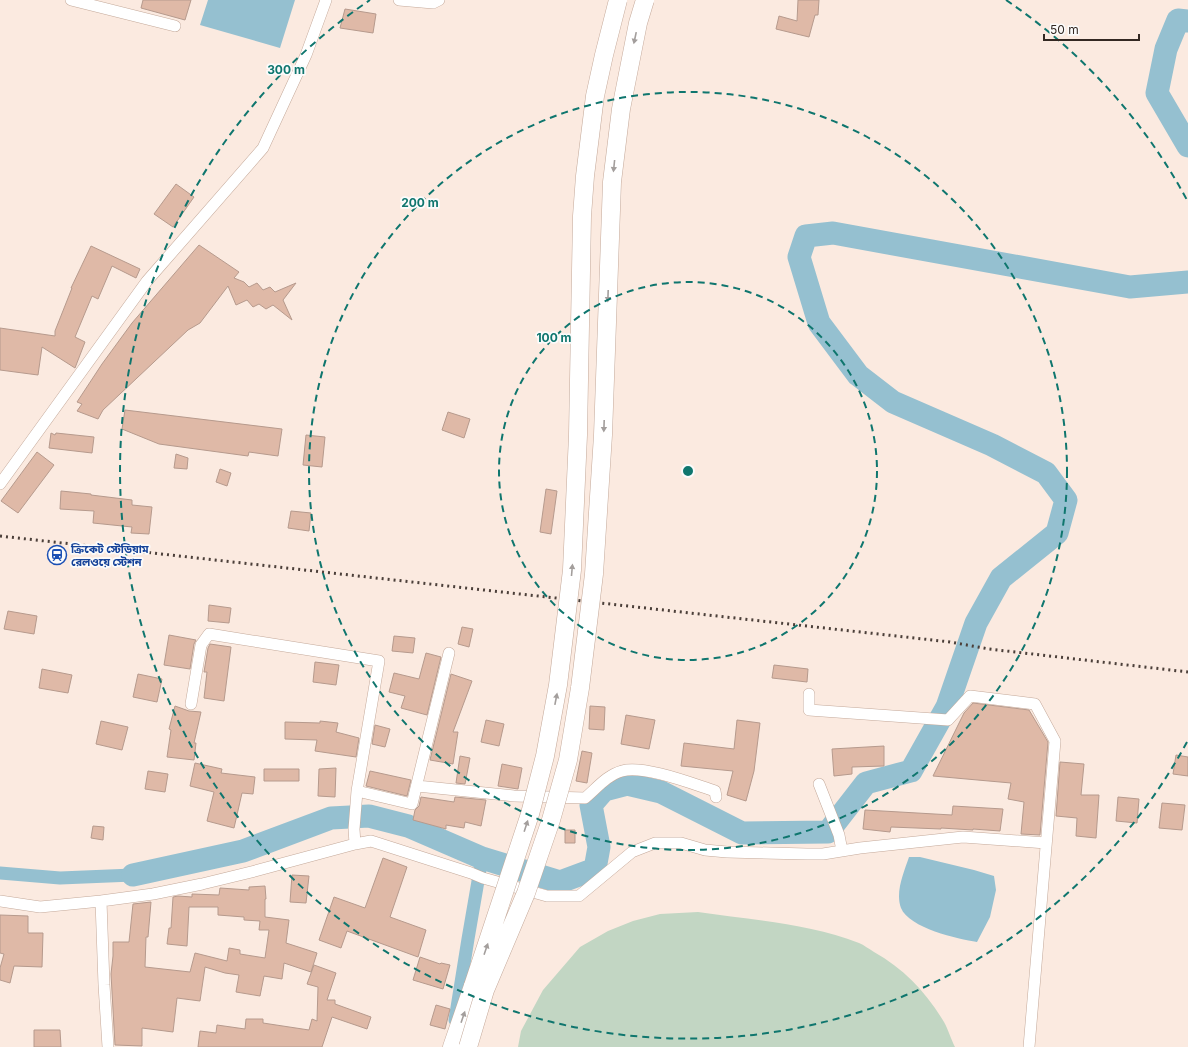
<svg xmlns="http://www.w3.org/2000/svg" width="1188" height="1047" viewBox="0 0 1188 1047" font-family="Inter,'Noto Sans Bengali',sans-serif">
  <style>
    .green { fill: #c2d6c3 }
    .water { fill: #95c0d0 }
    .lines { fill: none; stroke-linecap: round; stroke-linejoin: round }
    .canal { stroke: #95c0d0; stroke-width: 13 }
    .river { stroke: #95c0d0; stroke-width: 23 }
    .building { fill: #dfb9a7; stroke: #b69a8d }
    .street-casing { stroke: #c4a99a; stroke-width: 12 }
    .primary-casing { stroke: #c4a99a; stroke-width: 19 }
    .street { stroke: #fff; stroke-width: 11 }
    .primary { stroke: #fff; stroke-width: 18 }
    .rail { stroke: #4b3f39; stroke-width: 3; stroke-dasharray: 2 4; stroke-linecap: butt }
    .primary-bridge-casing { stroke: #c4a99a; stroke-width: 19; stroke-linecap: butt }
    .primary-bridge { stroke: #fff; stroke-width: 18 }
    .oneway { fill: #a39e9c }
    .ring { fill: none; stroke: #0f766e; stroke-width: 2; stroke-dasharray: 7 5 }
    .labels { text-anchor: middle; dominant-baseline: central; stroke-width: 3.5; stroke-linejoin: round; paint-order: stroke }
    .transit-label { font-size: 11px; font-weight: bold; fill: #164399; stroke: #fbfbfb; text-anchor: start }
    .centre { fill: #0f766e; stroke: #fbfbfb; stroke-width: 2 }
    .ring-label { font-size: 12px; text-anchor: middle; font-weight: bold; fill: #0f766e; stroke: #fbfbfb; stroke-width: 3.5; stroke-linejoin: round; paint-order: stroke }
  </style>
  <rect width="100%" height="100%" fill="#fbeae0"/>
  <path class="green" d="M698,912C752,920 808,923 859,943C864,945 869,949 874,952C904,969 926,992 944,1022C948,1029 951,1039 955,1047H518L521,1031L543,990L580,947L608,931L633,921L660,914Z"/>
  <path class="water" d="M208,0H295L280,48L200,25Z
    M909,857H920L974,870L994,876L996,890L990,917L977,942C958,939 909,928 901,908C895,892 904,872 909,857Z"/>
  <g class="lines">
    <path class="canal" d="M0,873L60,878L133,875
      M455,1020L468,939L482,858"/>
    <path class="river" d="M1188,21L1178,20L1166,49L1157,93L1188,146
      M133,875L243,851L331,818L369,816L408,826L482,858L560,882L595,869L599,847L591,805L604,790L627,784L661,792L742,833L828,832L866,783L911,771L947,707L976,623L1001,578L1057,533L1066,500L1046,473L992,445L893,402L858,375L819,323L799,257L806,236L833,233L1130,287L1188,282"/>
  </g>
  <path class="building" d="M143,0H191L185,20L141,8Z
    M798,0H819L818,15H815L809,37L776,29L779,16L797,21Z
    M345,9L376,14L373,33L340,28Z
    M176,184L194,197L173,227L154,214Z
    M199,245L239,272L234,278L244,282L249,287L257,283L263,290L270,287L275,292L296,283L283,300L292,320L273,305L266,309L259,304L253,307L247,300L236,305L228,286L200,323L188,330L103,410L98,419L77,411L82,404L77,402L102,364L132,323Z
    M91,246L140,269L136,278L112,266L98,299L92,296L75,337L85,342L75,368L42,347L38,375L0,370V328L55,336V331L72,288H71Z
    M125,410L282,429L278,456L249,452L248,456L159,444L122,429Z
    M448,412L470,419L464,438L442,430Z
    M51,433L55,435L56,433L94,437L92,453L49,448Z
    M306,435L325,437L322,467L303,465Z
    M37,452L54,465L18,513L1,501Z
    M176,454L188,458L187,469L174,468Z
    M220,469L231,473L227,486L216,482Z
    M546,489L557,491L551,534L540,532Z
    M61,491L91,494V495L132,500V505L152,507L149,534L131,533L132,527L93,523L94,511L60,509Z
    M291,511L311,513L309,531L288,528Z
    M209,605L231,608L229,623L208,621Z
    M8,611L37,616L34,634L4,629Z
    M462,627L473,629L469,647L458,644Z
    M169,635L196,640L194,644L190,669L164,665Z
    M394,636L415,638L413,653L392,651Z
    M210,644L231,647L224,701L204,698L207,672H204L208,648Z
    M426,653L441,657L427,715L401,708L405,696L389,692L394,673L419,679Z
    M315,662L339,665L336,685L313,682Z
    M774,665L808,669L807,682L772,678Z
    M42,669L72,675L68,693L39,688Z
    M138,674L162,679L157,702L133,697Z
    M451,674L472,681L453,732H458L453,764L430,760Z
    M973,703L1029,710L1048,742L1040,835L1021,834L1024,802L1008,799L1011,783L933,776L964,713Z
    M175,706L189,711L201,712L194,743H196L194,760L167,757L171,730L169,729Z
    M590,706L605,707L604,730L589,729Z
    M626,715L655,720L649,749L621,744Z
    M486,720L504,724L499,746L481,742Z
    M737,720L760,723L754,771L746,801L727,795L733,771L681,766L684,743L734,749Z
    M101,721L128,727L122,750L96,744Z
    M320,721L338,723L336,732L359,738L356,757L315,751L317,740L285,739V722L320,723Z
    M375,725L390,729L385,747L372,744Z
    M884,746V766L852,767V774L834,776L832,749Z
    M582,751L592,753L587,783L576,781Z
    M1176,755L1188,757V776L1173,774Z
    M460,756L470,758L465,784L456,783Z
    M1060,762L1084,764L1081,795H1099L1096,838L1076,836L1077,818L1056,816Z
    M195,763L222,769L221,773L255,777L253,794L242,793L234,828L207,821L214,792L190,786Z
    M502,764L522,768L518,789L498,786Z
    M336,768L335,797L318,796L319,769Z
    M264,769H299V781H264Z
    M148,771L168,774L165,792L145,789Z
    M370,771L411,780L407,796L366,786Z
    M421,797L454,802L455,797L486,800L481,826L465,822L464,828L446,825V829L413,820L415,810L419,806Z
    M1118,797L1139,799L1137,823L1116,821Z
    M1162,803L1185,805L1182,830L1159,828Z
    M953,806L1003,809L1000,831L973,829V830L941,828V829L891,827L890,832L863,829L865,810L952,815Z
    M93,826L104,827L103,840L91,838Z
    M565,830H575V843H565Z
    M383,858L407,867L390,917L426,930L418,957L347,931L341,948L319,940L334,897L365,908Z
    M292,875L309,876L306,903L290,902Z
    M265,886L266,899H265V917L289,920L286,943L317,953L311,972L284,963L282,979L264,976L260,996L236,992L239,975L225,973L205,967L200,1001L177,998L173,1032L142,1028V1046L115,1045L111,974L113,956V942H129L133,904L151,902L148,937H146L145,967L190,972L195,953L227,961L229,948L240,950V954L265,958L269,930H259L260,921L244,920V917L218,915V907H189L187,946L167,944L169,928H171L173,897L178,896L192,897V894L219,895L220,888L249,890V887Z
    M0,915L28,916V933H43L42,967L14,966L10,983L0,980V968L4,954L0,953Z
    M420,957L440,964L441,963L450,965L443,989L413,980Z
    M314,965L336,973L327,1000H335V1004L371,1017L367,1029L332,1017L322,1047H198L200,1031L216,1033L217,1025L245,1029L246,1019H263V1023L309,1030L312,1019L317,1021L318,987L307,984Z
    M436,1005L450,1009L445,1029L430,1025Z
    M34,1030H60L61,1047H34Z"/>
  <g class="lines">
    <defs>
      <path id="street" d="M71,0L175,26
        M399,0L433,3L439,0
        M0,484L147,281L263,148L306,55L326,0
        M809,694V710L948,720L970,696L1035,704L1055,741L1029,1047
        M819,784L839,835L842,851
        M417,786L514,796L585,798C596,789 607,775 622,771C642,765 688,782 709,789L715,791L716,797
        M357,791L412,804L449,653
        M355,844L371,841L471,873L483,878L547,896H579L632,852L655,843H681L705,850L727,852L807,854H823L860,848L963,837L1046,843
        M0,901L40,907L101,901L153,894L202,884L255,871L355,844L354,829L357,791L379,661L209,634L201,645L191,704
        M101,901L104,985L108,1047"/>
      <path id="primary" d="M452,1047L473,986"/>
    </defs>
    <use href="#street" class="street-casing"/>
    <use href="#primary" class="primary-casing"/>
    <use href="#street" class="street"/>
    <use href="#primary" class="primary"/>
    <path class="rail" d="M0,536L950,642L989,649L1188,672"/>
    <defs>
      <path id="primary-bridge" d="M473,986L530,814L545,756L558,685L572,570L578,435L582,216L585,176L595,96L604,55L618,0
        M468,1047L485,990L526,893L551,820L568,760L580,688L594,574L603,435L612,182L621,109L638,23L645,0"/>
    </defs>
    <use href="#primary-bridge" class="primary-bridge-casing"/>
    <use href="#primary-bridge" class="primary-bridge"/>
  </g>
  <defs><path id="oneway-solid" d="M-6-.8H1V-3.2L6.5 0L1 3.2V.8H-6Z"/></defs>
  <g class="oneway">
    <use href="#oneway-solid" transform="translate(635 38) rotate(102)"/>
    <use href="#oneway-solid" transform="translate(614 166) rotate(96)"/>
    <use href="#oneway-solid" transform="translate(608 296) rotate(92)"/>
    <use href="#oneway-solid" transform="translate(604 426) rotate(92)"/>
    <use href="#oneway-solid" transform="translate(572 570) rotate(-85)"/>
    <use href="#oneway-solid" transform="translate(556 699) rotate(-79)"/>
    <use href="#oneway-solid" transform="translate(526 826) rotate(-72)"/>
    <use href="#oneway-solid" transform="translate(486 949) rotate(-71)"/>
    <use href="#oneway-solid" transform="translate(463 1017) rotate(-71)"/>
  </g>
  <g class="ring">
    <circle cx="688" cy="471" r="189"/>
    <circle cx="688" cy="471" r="379"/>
    <path d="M1187 742A568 568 0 1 1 370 0M1006 0A568 568 0 0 1 1187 200"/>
  </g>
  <defs>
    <symbol id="station-ring" viewBox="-11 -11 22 22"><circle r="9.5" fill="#fbfbfb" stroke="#1a4fb4" stroke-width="1.5"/><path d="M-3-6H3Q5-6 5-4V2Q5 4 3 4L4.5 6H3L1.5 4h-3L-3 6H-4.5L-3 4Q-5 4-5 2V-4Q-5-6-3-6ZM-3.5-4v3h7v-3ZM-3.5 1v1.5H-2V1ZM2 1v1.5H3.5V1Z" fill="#1a4fb4"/></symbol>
  </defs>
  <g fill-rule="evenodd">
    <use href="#station-ring" x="46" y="544" width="22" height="22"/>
  </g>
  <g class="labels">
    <g class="transit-label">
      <text x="71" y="549">ক্রিকেট স্টেডিয়াম<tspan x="71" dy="13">রেলওয়ে স্টেশন</tspan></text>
    </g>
  </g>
  <circle cx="688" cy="471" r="6" class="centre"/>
  <g class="ring-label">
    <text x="286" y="74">300 m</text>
    <text x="420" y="207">200 m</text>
    <text x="554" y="342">100 m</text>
  </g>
  <path d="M1044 34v6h95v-6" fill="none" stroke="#332822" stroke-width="2"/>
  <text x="1050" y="34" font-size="12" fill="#332822" stroke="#fbfbfb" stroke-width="3" paint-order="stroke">50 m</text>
</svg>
